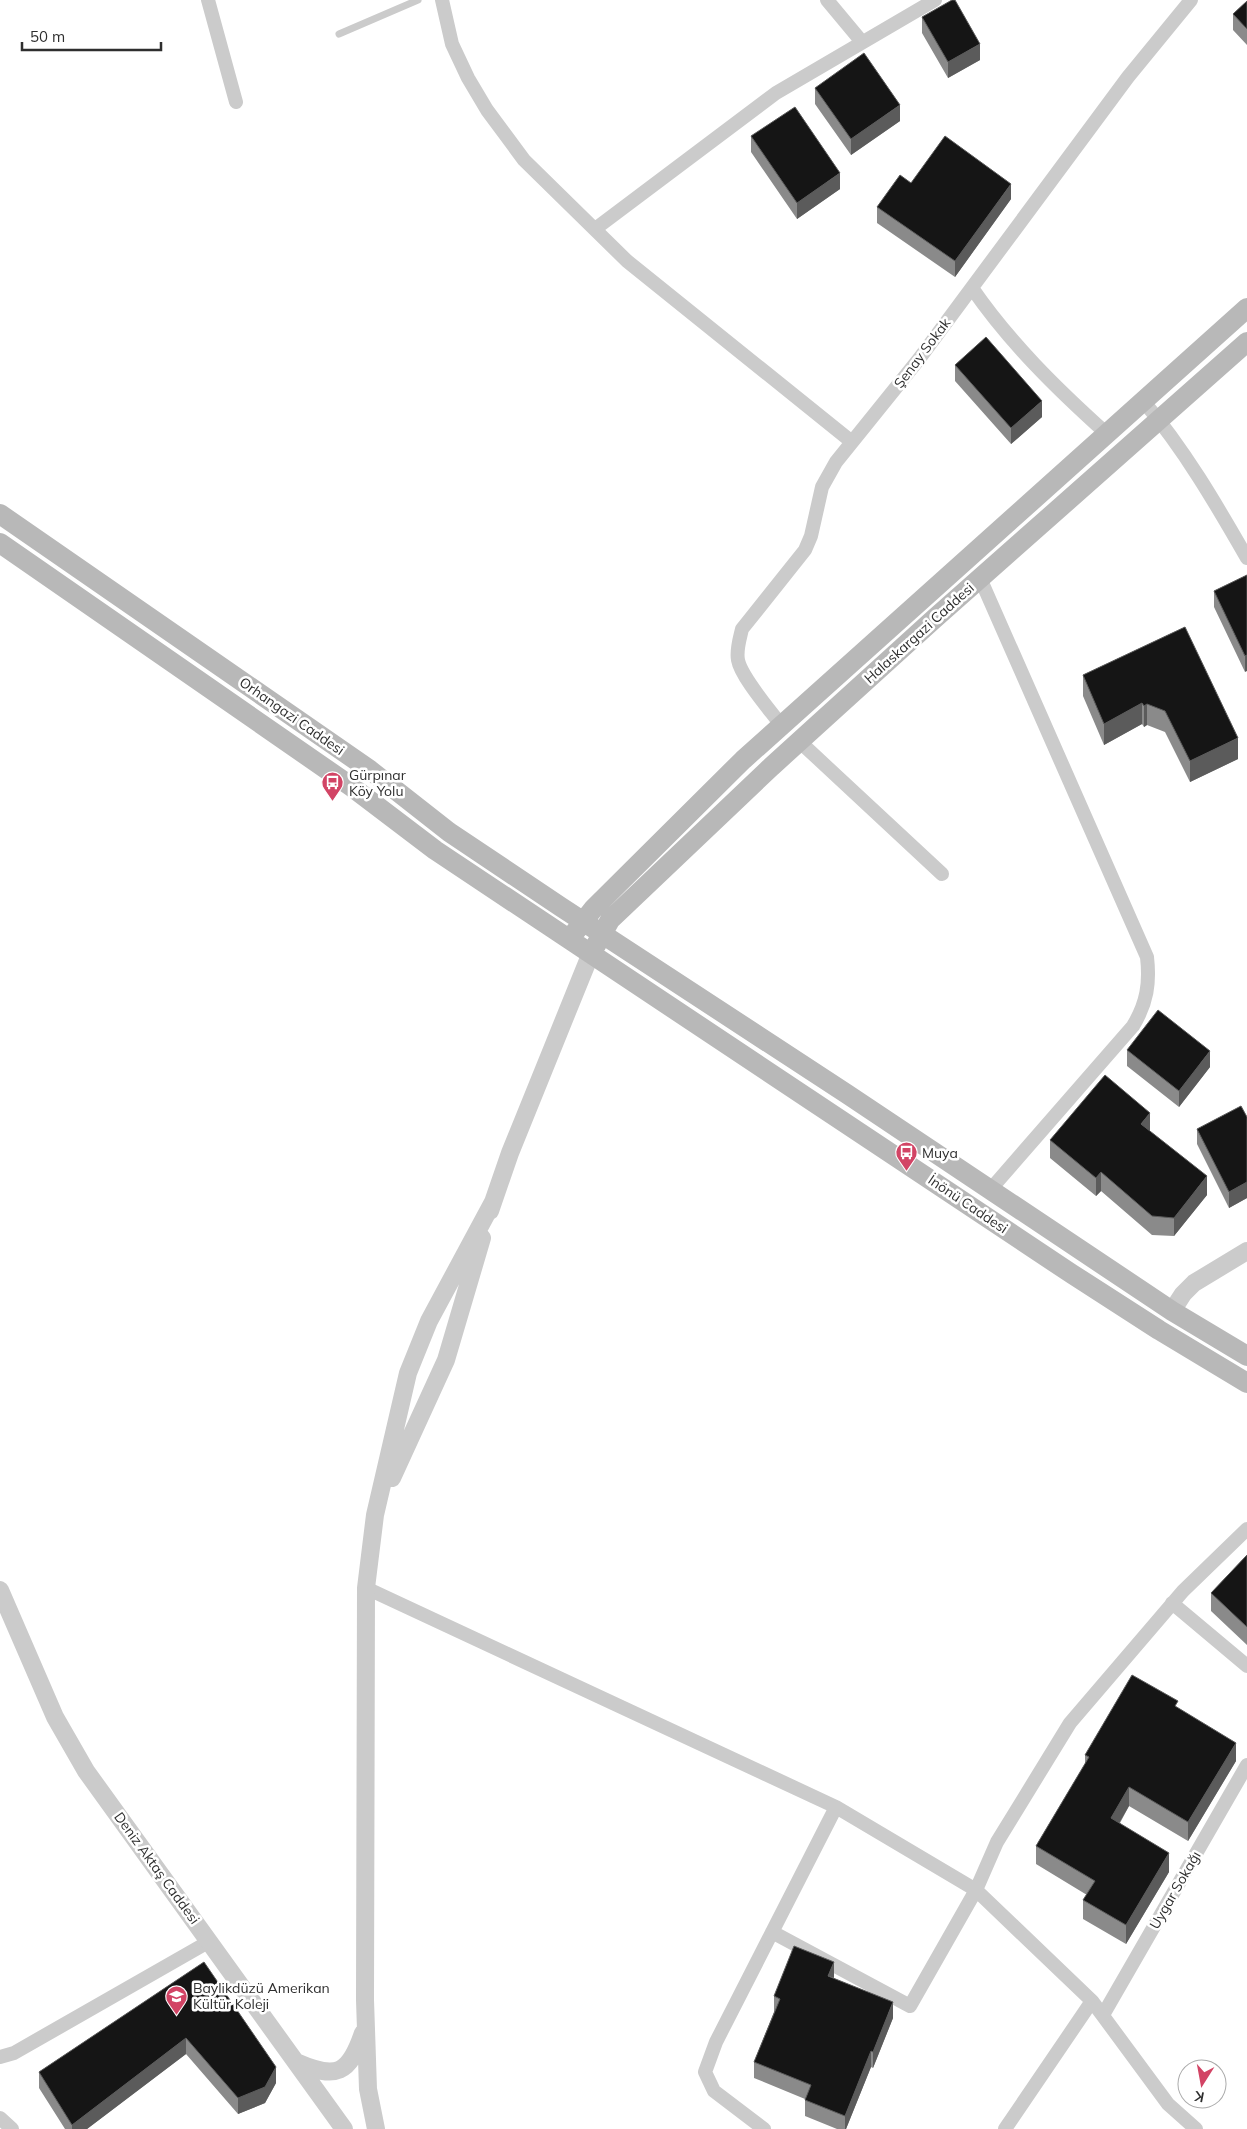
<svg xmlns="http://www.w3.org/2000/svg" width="1247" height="2129" viewBox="0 0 1247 2129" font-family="Mulish,sans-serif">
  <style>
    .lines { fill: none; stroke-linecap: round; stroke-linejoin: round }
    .service { stroke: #cbcbcb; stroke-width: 7 }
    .minor { stroke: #cbcbcb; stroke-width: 14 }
    .tertiary { stroke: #cbcbcb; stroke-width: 18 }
    .secondary { stroke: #b8b8b8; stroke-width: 20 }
    .wall { fill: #8a8a8a }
    .shaded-wall { fill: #5b5b5b }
    .building { fill: #151515; stroke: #5b5b5b }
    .labels { text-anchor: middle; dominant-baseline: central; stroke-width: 5; stroke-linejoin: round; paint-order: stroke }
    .street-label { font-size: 14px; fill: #2e2e2e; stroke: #fff }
    .poi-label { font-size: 14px; fill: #2e2e2e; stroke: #fff; text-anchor: start }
  </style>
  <rect width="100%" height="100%" fill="#fff"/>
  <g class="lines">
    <path class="service" d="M339,34L418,0"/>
    <path class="minor" d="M208,0L236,102
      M442,0L452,44L468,78L487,110L524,160L627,261L852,442
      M827,0L862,42
      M595,229L776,93L935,0
      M972,288C1010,343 1057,389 1107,434
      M1144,402C1184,449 1216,504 1247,558
      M980,578L1147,957C1150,983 1147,1003 1133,1026L990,1190
      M781,725C770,710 741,677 738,660C736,650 740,638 742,629L805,550L811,536L822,487L836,462L919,359L1128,77L1191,0
      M799,741L942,874
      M366,1588L836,1807L976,1890L1092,2001L1168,2104L1196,2129
      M1172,1603L1247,1666
      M772,1932L910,2006L976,1890L997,1842L1070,1723L1183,1591L1247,1529
      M1103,2015L1247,1765
      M0,2057L14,2053L210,1941
      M0,2118L12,2129
      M764,2129L714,2091L705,2072L716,2042L836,1807
      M1005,2129L1092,2001"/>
    <path class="tertiary" d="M490,1211L510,1153L591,953
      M1172,1311L1183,1294L1194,1283L1247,1251
      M392,1478L446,1360L482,1238
      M0,1590L55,1717L86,1771L344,2129
      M296,2062C337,2080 349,2074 363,2033
      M376,2129L368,2089L365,2000L366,1588L375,1515L408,1373L429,1321L493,1202"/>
    <path class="secondary" d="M0,514L370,770L449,832L561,907L847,1094L1172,1311L1247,1356
      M0,543L352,787L435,850L1072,1274L1159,1330L1247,1383
      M575,932L594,908L743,760L1247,308
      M596,945L610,920L771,767L934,619L1247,342"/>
  </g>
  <path class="wall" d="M1247,1V45L1233,30V14Z
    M922,17L980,60L948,78L922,33Z
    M815,88L900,121L851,155L815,104Z
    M751,136L840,189L797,219L751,152Z
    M911,183L1011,199L955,277L877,223V207Z
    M955,365L1042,417L1011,444L955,381Z
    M1247,575L1245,672L1214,607V591Z
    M1185,627L1238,759L1190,782L1165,732L1147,725L1144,727L1142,724L1104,745L1083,696V675Z
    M1127,1050L1210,1067L1179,1107L1127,1066Z
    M1247,1117V1198L1229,1208L1197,1144V1129Z
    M1050,1140L1207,1195L1174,1236L1152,1235L1101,1191L1096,1196L1050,1158Z
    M1247,1555V1645L1211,1611V1593Z
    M1178,1708L1236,1761L1188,1841L1129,1806L1120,1823L1169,1872L1126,1944L1083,1919V1900L1087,1895L1036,1864V1846L1085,1764V1755Z
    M204,1962L276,2083L265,2103L238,2114L186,2054L87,2129H65L39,2088V2072Z
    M834,1978L893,2018L873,2068L871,2067L846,2129H837L805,2116V2099L754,2078V2062L774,2012V1996Z"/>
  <path class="shaded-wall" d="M980,44V60L948,78V62Z
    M900,105V121L851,155V139Z
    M840,173V189L797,219V203Z
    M1011,184V199L955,277V261Z
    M1042,401V417L1011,444V428Z
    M1247,655V671L1245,672V656Z
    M1142,703V724L1104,745V724Z
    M1147,704V725L1144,727V706Z
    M1238,738V759L1190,782V761Z
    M1210,1051V1067L1179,1107V1091Z
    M1150,1113V1132L1141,1124Z
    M1101,1172V1191L1096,1196V1178Z
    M1207,1176V1195L1174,1236V1218Z
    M1247,1182V1198L1229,1208V1192Z
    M1236,1743V1761L1188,1841V1822Z
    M1129,1787V1806L1111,1837V1818Z
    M1169,1853V1872L1126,1944V1925Z
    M834,1962V1978L828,1976Z
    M893,2002V2018L873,2068V2052Z
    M186,2038V2054L87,2129H72V2125Z
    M871,2051V2067L846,2129H845V2116Z
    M276,2067V2083L265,2103L238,2114V2098Z"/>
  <path class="building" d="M952,0H955L980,44L948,62L922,17Z
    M1247,1V29L1233,14Z
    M864,53L900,105L851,139L815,88Z
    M795,107L840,173L797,203L751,136Z
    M945,136L1011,184L955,261L877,207L900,175L911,183Z
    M986,337L1042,401L1011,428L955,365Z
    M1247,575V655L1245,656L1214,591Z
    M1185,627L1238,738L1190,761L1165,711L1147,704L1144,706L1142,703L1104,724L1083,675Z
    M1158,1010L1210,1051L1179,1091L1127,1050Z
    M1105,1075L1150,1113L1141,1124L1207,1176L1174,1218L1152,1216L1101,1172L1096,1178L1050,1140Z
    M1241,1106L1247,1117V1182L1229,1192L1197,1129Z
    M1247,1555V1627L1211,1593Z
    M1132,1675L1178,1701L1175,1706L1236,1743L1188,1822L1129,1787L1111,1818L1169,1853L1126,1925L1083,1900L1095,1881L1036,1846L1089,1757L1085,1755Z
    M794,1946L834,1962L828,1976L893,2002L873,2052L871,2051L845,2116L805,2100L811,2085L754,2062L780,1999L774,1996Z
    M204,1962L276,2067L265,2087L238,2098L186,2038L72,2125L39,2072Z"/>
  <defs>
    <symbol id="bus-pin" viewBox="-11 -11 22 30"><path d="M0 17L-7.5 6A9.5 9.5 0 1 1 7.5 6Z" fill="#d24465" stroke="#fff"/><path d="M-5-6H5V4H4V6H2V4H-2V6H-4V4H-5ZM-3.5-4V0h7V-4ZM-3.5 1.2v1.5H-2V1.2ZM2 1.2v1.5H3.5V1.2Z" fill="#fff"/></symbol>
    <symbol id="school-pin" viewBox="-11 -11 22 30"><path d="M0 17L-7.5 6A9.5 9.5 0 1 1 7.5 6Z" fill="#d24465" stroke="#fff"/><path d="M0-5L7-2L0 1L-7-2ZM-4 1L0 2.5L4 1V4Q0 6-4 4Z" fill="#fff"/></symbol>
  </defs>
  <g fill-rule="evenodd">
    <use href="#bus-pin" x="320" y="770" width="25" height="34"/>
    <use href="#bus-pin" x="894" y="1140" width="25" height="34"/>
    <use href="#school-pin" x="164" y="1984" width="25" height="34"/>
  </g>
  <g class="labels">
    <g class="street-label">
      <text transform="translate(922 353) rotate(-53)">Şenay Sokak</text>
      <text transform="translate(919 633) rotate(-42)">Halaskargazi Caddesi</text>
      <text transform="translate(292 716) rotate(35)">Orhangazi Caddesi</text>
      <text transform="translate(968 1204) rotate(34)">İnönü Caddesi</text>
      <text transform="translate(157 1868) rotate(54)">Deniz Aktaş Caddesi</text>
      <text transform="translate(1175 1890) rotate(-60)">Uygar Sokağı</text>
    </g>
    <g class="poi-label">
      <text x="349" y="775">Gürpınar<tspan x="349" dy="16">Köy Yolu</tspan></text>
      <text x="922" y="1153">Muya</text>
      <text x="193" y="1988">Baylikdüzü Amerikan<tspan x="193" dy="16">Kültür Koleji</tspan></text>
    </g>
  </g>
  <g transform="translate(1202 2084) rotate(191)"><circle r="24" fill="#ffffff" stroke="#ababab"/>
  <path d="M0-4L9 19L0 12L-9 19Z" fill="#d24465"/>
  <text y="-8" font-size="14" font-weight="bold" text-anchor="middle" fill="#2e2e2e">K</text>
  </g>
  <path d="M22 42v8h139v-8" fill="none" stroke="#2e2e2e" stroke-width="2.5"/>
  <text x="30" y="42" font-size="15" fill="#2e2e2e" stroke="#ffffff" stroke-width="4" paint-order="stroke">50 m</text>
</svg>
